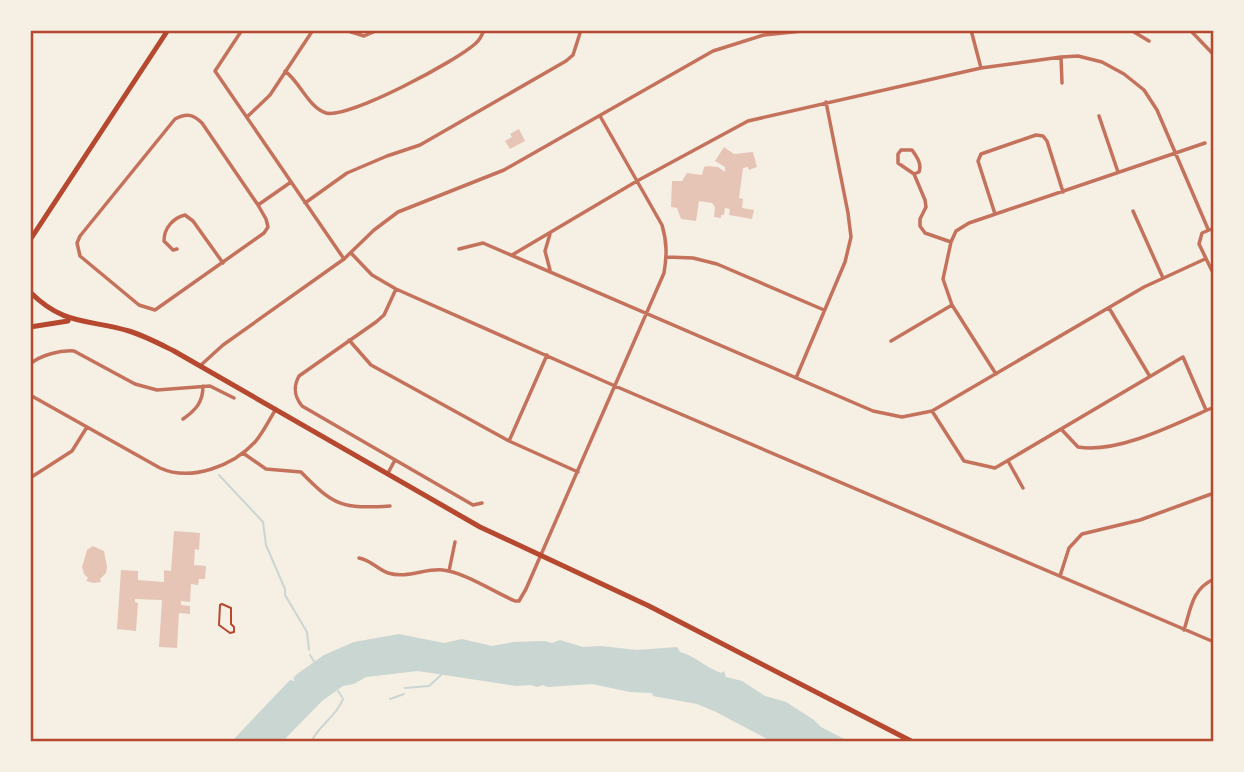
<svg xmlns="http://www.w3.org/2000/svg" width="1244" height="772" viewBox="0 0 1244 772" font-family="'Noto Sans',sans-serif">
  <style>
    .water { fill: #c9d6d2 }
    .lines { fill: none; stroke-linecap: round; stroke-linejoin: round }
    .stream { stroke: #c9d6d2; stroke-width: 2 }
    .building { fill: #e6c5b7 }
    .path { stroke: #b5482f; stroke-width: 2 }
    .minor { stroke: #c5725c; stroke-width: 3.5 }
    .tertiary { stroke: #c5725c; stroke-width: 3.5 }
    .primary { stroke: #b5482f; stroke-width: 5 }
    .trunk { stroke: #b5482f; stroke-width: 5 }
    .neatline { fill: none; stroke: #b5482f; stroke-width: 2.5 }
  </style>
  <rect width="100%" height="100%" fill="#f6efe4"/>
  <path class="water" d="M399,634L444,643L462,639L492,646L514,642L545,641L552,643L560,640L583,647L601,646L637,650L677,647L680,652C695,656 707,668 721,673L724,671L726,677L742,681L765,696L786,702L814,720L821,727L850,742H773L716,712L697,704L653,696L652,693L630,692L592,684L548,687L543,685L537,687L530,685L516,686L418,671L366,677L354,684L343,686L322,701L282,742H231L290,680L295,681L293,678L297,674L324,655L354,642Z"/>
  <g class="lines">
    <path class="stream" d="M219,475L263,522L266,545L285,589V595L307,632L309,650
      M310,655L315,663
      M405,688L429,686L441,675
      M338,691L342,697
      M390,699L404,694
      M311,742C319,725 337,716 343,699"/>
  </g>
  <path class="building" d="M519,129L525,141L510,149L505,141L512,137L510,134Z
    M724,147L734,154L753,152L757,167L749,170L748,167L743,168L739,198L743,199L742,208L754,210L752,219L729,215L730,209L725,208L724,215H721V218L714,217L715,207L712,203L699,201L696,221L681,219L677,208L671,207L672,181H682L687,173L702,175L704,167L708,166L718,167L725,172V167L715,161Z
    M174,531L200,533L199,550L195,549L194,565L206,566L205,579H199L198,585L191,584L190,602L181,601V605L190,606V614L179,613L177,648L159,647L162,600L135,599V602L138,603L136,631L117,629L121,570L138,571V580L164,582V570L171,571Z
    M93,546L104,551L107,566L106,573L100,579L101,582L94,583L86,581L88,578L84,574L82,567L87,550Z"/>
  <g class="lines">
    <path class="path" d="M222,604L231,608V624L234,627V632L230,633L219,625L220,605Z"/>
    <path class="minor" d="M242,30L215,71L344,259
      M345,30L364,36L378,30
      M971,30L981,68
      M1134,30V32L1149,41
      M1190,30L1214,55
      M1061,57L1062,83
      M285,71C300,82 308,107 326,113C348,119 457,61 476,43C480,40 482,35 484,30
      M1099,116L1118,172
      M247,117L270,95L313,30
      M914,174L919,172C922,164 917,157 912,150H901L898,154V163L914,174L925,200L926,207L920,219V226L925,233L951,242
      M305,203L347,173L387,156L420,145L566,61L573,55L581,30
      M258,205L266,219L268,227L264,233L155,310L139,305L80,256L77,243L80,236L175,119C186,113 193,114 202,123L258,205L291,182
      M1133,211L1163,278
      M995,214L978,161L981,154L1036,135L1043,136L1047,141L1063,192
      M1214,228L1202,233L1199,244L1214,275
      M550,234L545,251L550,270
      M177,249L173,250L164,241C164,228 173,218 185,215L193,221L223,263
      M459,249L483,243L873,411L902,417L932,411L1144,287L1205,259
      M351,253L372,275L396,289L615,386L1214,642
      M512,255L637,181L748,121L981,68L1061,57L1078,56L1102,62L1124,74L1144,90L1157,110L1208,229
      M667,257L693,258L717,264L824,310
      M396,289L384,315L376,322L299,376C293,387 294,396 302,406L473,505L482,503
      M1109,308L1149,375
      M349,340L371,365L509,441L578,472
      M891,341L952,305
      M30,364C41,355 60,350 74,351L135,384L157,390L210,386L234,398
      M996,374L952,305L943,279L951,242L956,231L969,223L1205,143
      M796,378L845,262L851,237L848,213L826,102
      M30,395L160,468C191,482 233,466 255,442C263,433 269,420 276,409
      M932,411L964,461L995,468L1183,357L1206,410
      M183,419C196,410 203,402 203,386
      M1062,430L1078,447C1118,454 1178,423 1214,407
      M509,441L547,355
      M243,453L266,469L301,472C334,506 342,509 390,506
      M1008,461L1023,488
      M388,473L395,460
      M30,478L72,451L87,427
      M359,558C371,560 377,569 388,573C407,579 425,568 443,570C466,573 494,592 515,601H519L526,589L664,273C667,255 667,242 662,225L600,116
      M449,571L455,542
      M1060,576L1069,548L1082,534L1140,520L1214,493
      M1184,630C1191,608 1192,589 1214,579"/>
    <path class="tertiary" d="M201,365L223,345L344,259L374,230L398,212L504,170L713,51L764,35L812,30"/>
    <path class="primary" d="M30,292C64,326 88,319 129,331C145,336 160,344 174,351L480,527L649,606L913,742
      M30,327L68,321"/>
    <path class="trunk" d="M30,240L168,30
      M30,298V308"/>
  </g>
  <rect width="1244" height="772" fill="none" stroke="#f6efe4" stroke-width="63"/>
  <rect x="32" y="32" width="1180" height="708" class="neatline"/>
</svg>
